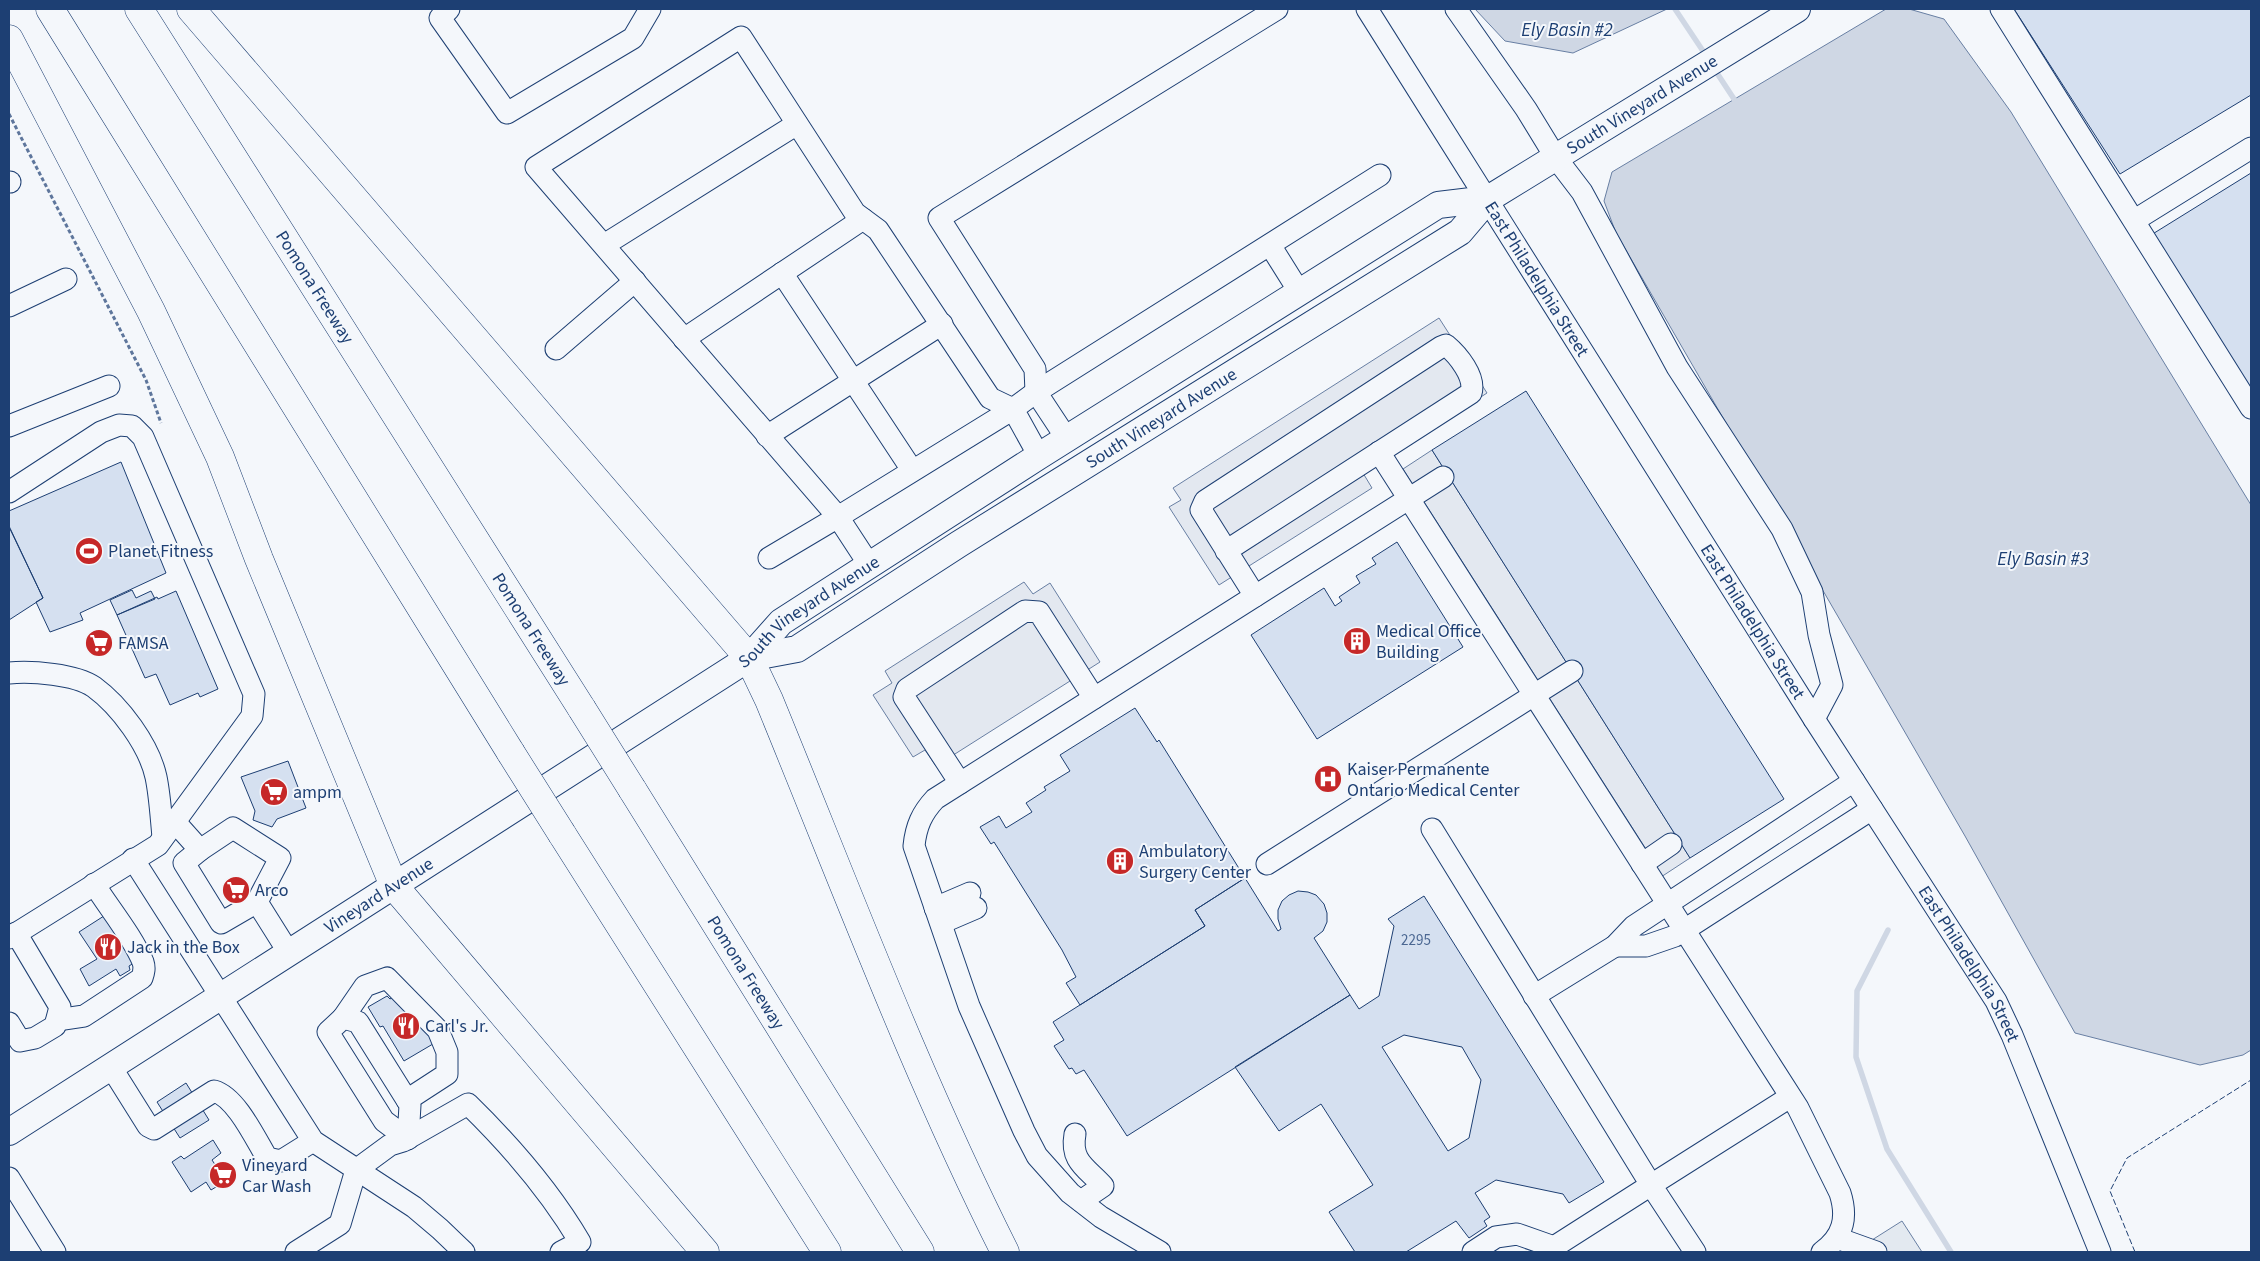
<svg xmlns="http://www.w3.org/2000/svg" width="2260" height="1261" viewBox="0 0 2260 1261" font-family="'Source Sans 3',sans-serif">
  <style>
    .green { fill: #e3e9f0; stroke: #687fa3 }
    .parking { fill: #e3e8f0; stroke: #687fa3 }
    .water { fill: #cfd7e4; stroke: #687fa3 }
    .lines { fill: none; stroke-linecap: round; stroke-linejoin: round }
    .stream { stroke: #cfd7e4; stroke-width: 5.5 }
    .building { fill: #d5e0f0; stroke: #1d3f73; fill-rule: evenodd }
    .minor-casing { stroke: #1d3f73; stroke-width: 23 }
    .major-casing { stroke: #1d3f73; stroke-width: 28 }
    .highway-casing { stroke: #1d3f73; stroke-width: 29 }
    .path { stroke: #5e769c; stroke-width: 3; stroke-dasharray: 4 2.5; stroke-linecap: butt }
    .minor { stroke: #f4f7fb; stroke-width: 21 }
    .major { stroke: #f4f7fb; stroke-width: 26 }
    .highway { stroke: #f4f7fb; stroke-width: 28 }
    .highway-bridge-casing { stroke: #1d3f73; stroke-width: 29; stroke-linecap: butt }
    .highway-bridge { stroke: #f4f7fb; stroke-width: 28 }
    .fence { stroke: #1d3f73; stroke-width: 1; stroke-dasharray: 6 2.5; stroke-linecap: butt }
    .labels { text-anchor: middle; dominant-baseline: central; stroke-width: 4; stroke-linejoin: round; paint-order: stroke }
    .number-label { font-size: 15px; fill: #4b6792 }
    .street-label { font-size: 18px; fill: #1d3f73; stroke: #f4f7fb }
    .poi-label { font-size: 18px; fill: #1d3f73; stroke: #f4f7fb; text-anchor: start }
    .water-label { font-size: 19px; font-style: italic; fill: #1d3f73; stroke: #f4f7fb }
  </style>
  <rect width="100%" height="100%" fill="#f4f7fb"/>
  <path class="green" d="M1902,1221L1922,1252H1853Z"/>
  <path class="parking" d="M1439,318L1487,393L1363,473L1372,488L1219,585L1169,507L1181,500L1173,488Z
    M1432,450L1690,858L1661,877L1651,857L1403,469Z
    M1024,582L1033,594L1050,583L1100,662L936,766L925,750L913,757L873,695L892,683L885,671Z"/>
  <path class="water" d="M1475,9H1667L1573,53L1505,41Z
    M1886,9H1909L1944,19L2011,112L2251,505V1050L2243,1055L2200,1065L2075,1033L1965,836L1616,233L1604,201L1612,172Z"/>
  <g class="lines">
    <path class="stream" d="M1675,9L1707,57
      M1713,67L1734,99
      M1888,930L1857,991L1856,1057L1887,1149L1951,1252"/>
  </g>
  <path class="building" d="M2014,9H2251V95L2120,174Z
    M2251,173V395L2151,235Z
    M1526,391L1784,799L1690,858L1432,450Z
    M121,462L166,573L80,613L83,620L50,632L36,602L43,598L9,526V511Z
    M10,529L43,598L9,620V530Z
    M1397,542L1463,647L1317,739L1251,635L1324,588L1335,606L1342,601L1339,597L1360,583L1356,576L1376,564L1372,558Z
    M132,590L136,598L151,591L155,599L117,615L110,600Z
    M176,591L218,689L200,697L198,693L170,705L156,674L145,678L117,615L157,597L158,599Z
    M1135,708L1157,742L1159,740L1245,878L1195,910L1205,926L1080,1005L1066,983L1076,977L1062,950L994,842L991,844L980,827L999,816L1006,828L1032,812L1026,803L1046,790L1044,787L1070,771L1060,755Z
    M288,761L306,808L277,819L272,827L253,820L255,811L241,777Z
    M1245,878L1278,931L1281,929L1278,919V910L1282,901L1289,895L1298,891L1308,892L1316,895L1324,904L1327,913V922L1323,931L1314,938L1350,995L1127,1136L1084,1070L1076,1074L1072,1068L1069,1069L1054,1046L1064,1040L1053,1022L1205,926L1195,910Z
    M1424,896L1604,1182L1569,1203L1563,1194L1496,1180L1475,1193L1490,1217L1484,1221L1487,1226L1469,1238L1456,1221L1406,1252H1355L1329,1212L1373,1185L1321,1104L1279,1131L1235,1067L1350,995L1359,1009L1379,996L1394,926L1388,919ZM1404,1035L1462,1047L1481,1080L1469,1138L1448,1151L1382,1047Z
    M107,914L137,961L129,966L130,970L120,976L116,969L89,986L80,969L97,959L79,932Z
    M399,993L438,1041L404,1061L383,1026L380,1027L368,1007L387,996L390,999Z
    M186,1083L209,1120L180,1138L157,1102Z
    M213,1140L221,1153L212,1160L226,1181L211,1190L206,1182L191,1192L172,1162L181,1156L184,1159Z"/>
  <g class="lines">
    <defs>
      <g id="minor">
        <path d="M449,9L440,18L507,113L633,38L650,9"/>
        <path id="s1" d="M1367,9L1814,719L1996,1001L2012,1035L2100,1252"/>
        <path d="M1456,9L1526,109L1556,158L1582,192L1677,367L1782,529L1812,592L1819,635L1832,685L1814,719"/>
        <path d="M2001,9L2251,408"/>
        <path d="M9,182H10"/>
        <path d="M2135,220L2251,148"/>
        <path d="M604,245L797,124"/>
        <path d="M1270,245L1300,293"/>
        <path d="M782,273L912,470"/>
        <path d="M9,306L66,279"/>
        <path d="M684,339L863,219"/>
        <path d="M556,349L635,281"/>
        <path d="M9,426L109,386"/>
        <path d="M767,436L942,324"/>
        <path d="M1067,439L1036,392L1035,369L939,218L1277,9"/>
        <path d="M1379,452L1798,1108L1840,1193C1848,1218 1843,1237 1822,1252"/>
        <path d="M1039,456L1013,409L990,398L878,230L855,213L741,37L536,167L838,517L1013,409L1036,392L1380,175"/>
        <path d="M9,492L101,432L119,425L132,426L143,437L254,694L252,716L158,845L9,938"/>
        <path d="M1226,551L1471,393C1476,377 1458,355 1446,345L1441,347L1205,501L1201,510L1255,596"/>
        <path d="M769,558L838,517L870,566"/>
        <path d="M9,673C32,671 75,674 94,687C120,706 149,745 156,777C160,796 161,817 163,837"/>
        <path d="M960,783L904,697L907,689L1025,611L1039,612L1094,698"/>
        <path d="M175,822L200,850L233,828L280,858L257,902L289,953"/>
        <path d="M1432,829L1651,1185L1546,1252"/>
        <path d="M200,850L184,863L221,923L257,902"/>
        <path d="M133,859L313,1141L414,1207L440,1229L464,1252"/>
        <path d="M1267,864L1572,671"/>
        <path d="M1642,864L1671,844"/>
        <path d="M935,908L970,893"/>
        <path d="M941,923L976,908"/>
        <path d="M1615,946H1646L1675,936L1872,809"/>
        <path d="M1534,996L1615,946L1634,926L1854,781"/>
        <path d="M343,1018L358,1022L410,1105L408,1139L384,1121L328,1032Z"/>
        <path d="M343,1018L365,986L387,978L438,1030L447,1052V1074L407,1100"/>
        <path d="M57,1020L84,1016L142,978C144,972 145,968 143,962C133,937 109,908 94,884"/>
        <path d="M9,1023L20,1041L35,1038L55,1026L60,1007L16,933"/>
        <path d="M111,1067L148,1126L154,1129L214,1091C236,1097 255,1138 267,1158L281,1161L313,1141"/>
        <path d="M1075,1134C1070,1162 1087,1168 1103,1186L1081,1201"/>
        <path d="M9,1178L55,1252"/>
        <path d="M1837,1238L1876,1252"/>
        <path d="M296,1252L340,1224L356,1170L390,1145L403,1141L468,1104C510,1145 550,1191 580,1242L561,1252"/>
        <path d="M1160,1252L1101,1217L1070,1193L1037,1156L1024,1131L969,1006L914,846C916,826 922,813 935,799L1443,477"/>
        <path d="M1473,1252L1496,1237L1517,1234L1554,1247"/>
        <path d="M1695,1252L1651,1185L1790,1097"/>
      </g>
      <g id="major">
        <path id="s2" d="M749,658L797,649L959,544L1460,232L1488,199L1797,9"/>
        <path id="s3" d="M9,1132L749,658L781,622L1039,456L1438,205L1488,199"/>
      </g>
      <g id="highway">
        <path d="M50,9L511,753"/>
        <path id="s4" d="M139,9L582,709"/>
        <path d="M191,9L749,658L769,700C845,885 915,1073 1005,1252"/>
        <path d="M9,39L151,311L220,457L259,559L394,886L705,1252"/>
        <path id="s5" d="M632,789L920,1252"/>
        <path d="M562,834L827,1252"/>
      </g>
    </defs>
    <use href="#minor" class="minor-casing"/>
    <use href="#major" class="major-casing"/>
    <use href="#highway" class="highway-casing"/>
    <path class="path" d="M9,114L146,380L161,423"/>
    <use href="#minor" class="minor"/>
    <use href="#major" class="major"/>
    <use href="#highway" class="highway"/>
    <defs>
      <path id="highway-bridge" d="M582,709L632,789
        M511,753L562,834"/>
    </defs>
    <use href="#highway-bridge" class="highway-bridge-casing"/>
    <use href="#highway-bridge" class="highway-bridge"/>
    <path class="fence" d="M2135,1252L2110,1191L2127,1158L2251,1080"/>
  </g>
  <defs>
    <symbol id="stadium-disc" viewBox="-11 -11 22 22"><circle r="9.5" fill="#c62828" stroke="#f4f7fb"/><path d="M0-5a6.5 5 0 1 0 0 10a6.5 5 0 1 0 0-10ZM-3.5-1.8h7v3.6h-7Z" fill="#fff"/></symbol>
    <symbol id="building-disc" viewBox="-11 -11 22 22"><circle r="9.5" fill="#c62828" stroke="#f4f7fb"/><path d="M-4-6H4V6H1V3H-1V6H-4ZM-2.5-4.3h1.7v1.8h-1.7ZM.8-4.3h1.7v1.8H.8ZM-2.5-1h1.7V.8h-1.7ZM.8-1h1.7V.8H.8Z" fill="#fff"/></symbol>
    <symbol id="supermarket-disc" viewBox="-11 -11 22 22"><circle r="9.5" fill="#c62828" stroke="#f4f7fb"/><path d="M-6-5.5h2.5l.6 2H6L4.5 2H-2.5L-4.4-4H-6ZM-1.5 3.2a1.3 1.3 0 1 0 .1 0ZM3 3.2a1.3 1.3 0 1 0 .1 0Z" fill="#fff"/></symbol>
    <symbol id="hospital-disc" viewBox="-11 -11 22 22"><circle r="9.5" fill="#c62828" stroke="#f4f7fb"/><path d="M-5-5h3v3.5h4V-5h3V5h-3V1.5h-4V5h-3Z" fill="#fff"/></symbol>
    <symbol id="restaurant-disc" viewBox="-11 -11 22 22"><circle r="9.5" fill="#c62828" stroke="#f4f7fb"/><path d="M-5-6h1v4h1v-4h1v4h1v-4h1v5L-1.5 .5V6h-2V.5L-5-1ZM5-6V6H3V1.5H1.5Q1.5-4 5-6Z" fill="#fff"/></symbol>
  </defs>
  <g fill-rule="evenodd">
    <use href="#stadium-disc" x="73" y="535" width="32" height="32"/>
    <use href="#building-disc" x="1341" y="625" width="32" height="32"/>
    <use href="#supermarket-disc" x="83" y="627" width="32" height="32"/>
    <use href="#hospital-disc" x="1312" y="763" width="32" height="32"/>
    <use href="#supermarket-disc" x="258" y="776" width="32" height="32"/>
    <use href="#building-disc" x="1104" y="845" width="32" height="32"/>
    <use href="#supermarket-disc" x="220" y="874" width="32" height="32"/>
    <use href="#restaurant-disc" x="92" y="931" width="32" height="32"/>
    <use href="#restaurant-disc" x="390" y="1010" width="32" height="32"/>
    <use href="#supermarket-disc" x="207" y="1159" width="32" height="32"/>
  </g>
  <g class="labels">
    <g class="number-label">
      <text x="1416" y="940">2295</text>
    </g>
    <g class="street-label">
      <text stroke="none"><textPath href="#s2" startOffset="1056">South Vineyard Avenue</textPath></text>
      <text stroke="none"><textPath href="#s1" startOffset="319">East Philadelphia Street</textPath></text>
      <text stroke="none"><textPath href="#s4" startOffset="329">Pomona Freeway</textPath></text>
      <text stroke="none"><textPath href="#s2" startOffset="480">South Vineyard Avenue</textPath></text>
      <text stroke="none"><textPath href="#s3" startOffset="955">South Vineyard Avenue</textPath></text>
      <text stroke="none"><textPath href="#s1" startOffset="724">East Philadelphia Street</textPath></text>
      <text stroke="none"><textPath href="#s4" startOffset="734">Pomona Freeway</textPath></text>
      <text stroke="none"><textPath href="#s3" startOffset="439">Vineyard Avenue</textPath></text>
      <text stroke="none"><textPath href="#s1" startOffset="1129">East Philadelphia Street</textPath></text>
      <text stroke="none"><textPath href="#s5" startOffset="216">Pomona Freeway</textPath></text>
    </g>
    <g class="poi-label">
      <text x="108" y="551">Planet Fitness</text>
      <text x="1376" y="631">Medical Office<tspan x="1376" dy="21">Building</tspan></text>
      <text x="118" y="643">FAMSA</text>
      <text x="1347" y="769">Kaiser Permanente<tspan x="1347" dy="21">Ontario Medical Center</tspan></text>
      <text x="293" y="792">ampm</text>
      <text x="1139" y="851">Ambulatory<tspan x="1139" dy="21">Surgery Center</tspan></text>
      <text x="255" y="890">Arco</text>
      <text x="127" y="947">Jack in the Box</text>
      <text x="425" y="1026">Carl's Jr.</text>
      <text x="242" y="1165">Vineyard<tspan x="242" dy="21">Car Wash</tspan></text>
    </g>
    <g class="water-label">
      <text x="1567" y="30">Ely Basin #2</text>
      <text x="2043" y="559">Ely Basin #3</text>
    </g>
  </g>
  <rect width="2260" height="1261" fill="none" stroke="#1d3f73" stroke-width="20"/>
</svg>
